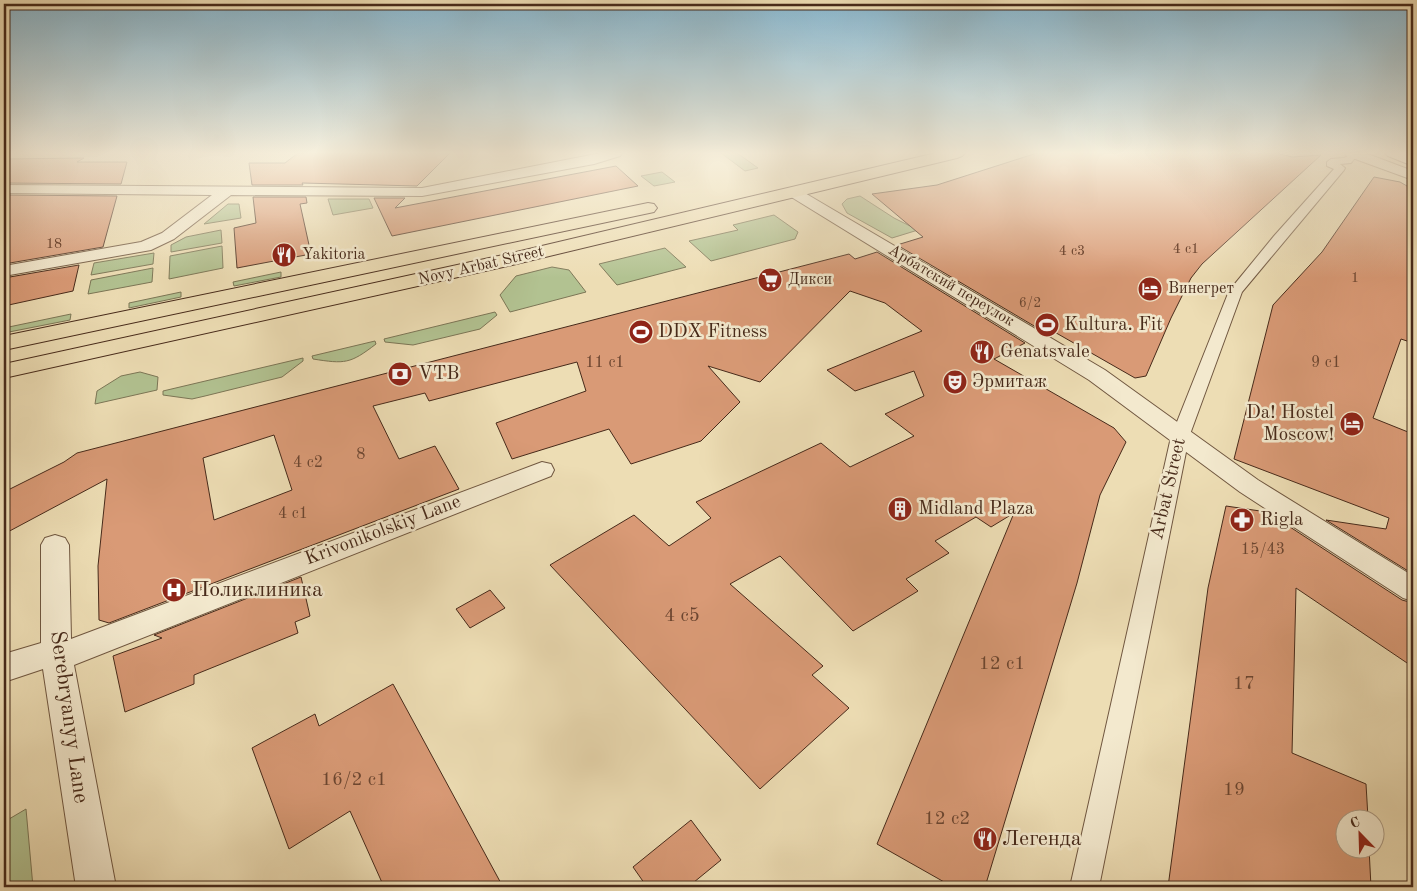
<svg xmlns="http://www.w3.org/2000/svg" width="1417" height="891" viewBox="0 0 1417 891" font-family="'Old Standard TT',serif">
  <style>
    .green { fill: #b2c291; stroke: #7c7656 }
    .building { fill: #d99a76; stroke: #472a1a; fill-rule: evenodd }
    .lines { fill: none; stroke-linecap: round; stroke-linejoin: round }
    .pedestrian-casing { stroke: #705740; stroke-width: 2 }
    .minor-casing { stroke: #705740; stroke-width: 2 }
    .secondary-casing { stroke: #472a1a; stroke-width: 2 }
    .primary-casing { stroke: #472a1a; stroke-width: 2 }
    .pedestrian { fill: #f3e9ce; fill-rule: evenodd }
    .minor { fill: #f3e9ce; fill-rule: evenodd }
    .secondary { fill: #f3e9ce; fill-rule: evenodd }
    .primary { fill: #edddb4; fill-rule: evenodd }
    .labels { text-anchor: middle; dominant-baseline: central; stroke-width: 5; stroke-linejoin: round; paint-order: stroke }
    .far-number-label { font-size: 14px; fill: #6c4631 }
    .far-poi-label { font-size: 16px; fill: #472a1a; stroke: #f3e9ce; text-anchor: start }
    .far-street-label { font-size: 16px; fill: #472a1a; stroke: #f3e9ce }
    .number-label { font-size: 16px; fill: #6c4631 }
    .poi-label { font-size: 19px; fill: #472a1a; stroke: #f3e9ce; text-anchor: start }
    .street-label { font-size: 19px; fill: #472a1a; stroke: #f3e9ce }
    .near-number-label { font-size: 19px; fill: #6c4631 }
    .near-poi-label { font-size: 22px; fill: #472a1a; stroke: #f3e9ce; text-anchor: start }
    .near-street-label { font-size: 22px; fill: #472a1a; stroke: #f3e9ce }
  </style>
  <rect width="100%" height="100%" fill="#edddb4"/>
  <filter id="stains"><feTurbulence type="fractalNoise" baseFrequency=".004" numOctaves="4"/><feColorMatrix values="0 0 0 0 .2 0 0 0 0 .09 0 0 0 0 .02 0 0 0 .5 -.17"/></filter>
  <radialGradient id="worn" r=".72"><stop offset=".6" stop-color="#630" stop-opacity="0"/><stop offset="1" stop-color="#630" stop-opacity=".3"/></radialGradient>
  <path class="green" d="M721,153H737L758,168L745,171Z
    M662,172L675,182L654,186L641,176Z
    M860,196L894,218L918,230L892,238L847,213L842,204L847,199Z
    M328,199H369L373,208L333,215Z
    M228,204H239L241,218L204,224Z
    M774,215L798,232L795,239L711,261L689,241L738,230L733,225Z
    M221,230L222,243L171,252V245L186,237Z
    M222,246L223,268L169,279L170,256Z
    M665,248L686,267L617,285L599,264Z
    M154,253L153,264L91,275L94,263Z
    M552,267L569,270L586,292L510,312L500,295L516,276Z
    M153,268L152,282L88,294L91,280Z
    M281,272V277L234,286L233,282Z
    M181,292V297L129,308V303Z
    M495,312L497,315L480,329L413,345L385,342L384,339Z
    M71,314L70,320L4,333V328Z
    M375,341L376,344C350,364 345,364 313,359L312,356Z
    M303,358V361L282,377L205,396L192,399L163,395V391Z
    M140,372L158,377L157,390L95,404L97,391L121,376Z
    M26,809L33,887H4V822Z"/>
  <path class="building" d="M298,153H450L417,186L302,183L303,185H252L249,163H285Z
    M1037,153H1276L1292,157L1321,155L1202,264L1191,278L1171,318L1146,376L1135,378L1051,330L1046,333L897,245L923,237L872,194L937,185Z
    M84,158L77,162H127L121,184L4,183V159Z
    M616,166L638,186L392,236L374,198H405L395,208Z
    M1374,177L1400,182L1407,186L1413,193V343L1401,339L1373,418L1413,434V574L1326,520L1386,529L1389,518L1234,459L1273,305L1322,252Z
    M4,195L117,196L103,247L4,264Z
    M253,197H306L307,203L300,204L311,254L237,268L234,228L256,223Z
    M877,252L1025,343L994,359L1114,428L1126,442L1100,495L1077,583L985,887H953L877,844L1014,513L991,527L976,517L935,541L949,553L906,579L918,591L853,631L780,556L730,584L823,666L812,675L849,708L760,789L550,565L634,515L669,546L711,518L696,502L821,443L850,467L914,436L885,414L924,396L914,371L855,391L827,370L922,331L885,303L850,291L760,382L708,366L740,402L701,441L631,464L609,429L512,459L496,423L586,391L577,362L429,401L425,393L373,406L399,459L435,446L459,489L109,623L99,620L98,566L107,479L4,534V492L64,462L77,453L849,254L855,259ZM274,435L292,490L214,520L203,458Z
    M79,265L73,291L4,306V278Z
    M1226,506L1267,512L1402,600L1413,603V667L1296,588L1292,753L1366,784L1368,818H1344V848H1369L1371,887H1168L1208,588Z
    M301,577L310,616L295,622L298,633L194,675V684L125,712L113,656L162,638L154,635Z
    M490,590L505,608L470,628L456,609Z
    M393,684L503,887H384L350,811L289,849L252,748L315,714L319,726Z
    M691,820L721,860L688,887H647L633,867Z"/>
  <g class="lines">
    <defs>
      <path id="pedestrian" d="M1350,155L1355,158L1351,163L1340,164L1345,168L1344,170L1242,292L1189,437L1099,887H1070L1171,437L1229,291L1274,236L1334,169L1327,166V162L1331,159L1344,158Z"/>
      <path id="minor" d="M601,153H622L620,156L594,164L422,196L231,195L174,239L151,250L4,276V266L141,242L162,233L212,195L4,193V185L422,188Z
        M1345,153H1365L1413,171V180L1347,156Z
        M793,188L798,189L1105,370L1258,480L1413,576V601L1403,598L1240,492L1089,380L788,195L786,192L788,189Z
        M542,462L551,464L554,470L551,476L74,665L116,887H76L43,669L4,682V654L41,643V545L45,538L55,535L65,538L69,545L71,639Z"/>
      <path id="secondary" d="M1385,153H1407L1413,156V166L1388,156Z"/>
      <path id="primary" d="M936,153H965L962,156L957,158L512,265L4,378V364L512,253Z
        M648,203L654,204L657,208L654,212L4,350V336Z"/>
    </defs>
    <use href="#pedestrian" class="pedestrian-casing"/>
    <use href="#minor" class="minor-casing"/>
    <use href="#secondary" class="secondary-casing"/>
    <use href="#primary" class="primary-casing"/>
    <use href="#pedestrian" class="pedestrian"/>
    <use href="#minor" class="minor"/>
    <use href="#secondary" class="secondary"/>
    <use href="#primary" class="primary"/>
  </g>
  <linearGradient id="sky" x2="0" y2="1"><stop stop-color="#88b7cf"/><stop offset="0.55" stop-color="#f7f0dd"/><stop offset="1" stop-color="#f7f0dd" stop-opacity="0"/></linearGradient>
  <rect width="1417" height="278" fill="url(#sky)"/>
  <defs>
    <symbol id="restaurant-disc" viewBox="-11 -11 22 22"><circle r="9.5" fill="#8f2418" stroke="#f3e9ce"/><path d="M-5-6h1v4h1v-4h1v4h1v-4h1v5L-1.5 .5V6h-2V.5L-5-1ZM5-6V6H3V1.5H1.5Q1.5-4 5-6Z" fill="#fff"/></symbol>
    <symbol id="supermarket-disc" viewBox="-11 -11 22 22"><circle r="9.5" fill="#8f2418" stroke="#f3e9ce"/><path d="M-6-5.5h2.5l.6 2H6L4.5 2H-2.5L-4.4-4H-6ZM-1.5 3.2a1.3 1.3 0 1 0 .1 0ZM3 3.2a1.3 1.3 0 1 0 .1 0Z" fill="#fff"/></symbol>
    <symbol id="hotel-disc" viewBox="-11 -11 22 22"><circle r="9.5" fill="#8f2418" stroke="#f3e9ce"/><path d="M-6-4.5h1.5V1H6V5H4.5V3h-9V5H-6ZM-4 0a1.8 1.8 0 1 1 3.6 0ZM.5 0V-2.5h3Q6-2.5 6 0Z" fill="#fff"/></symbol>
    <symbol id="stadium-disc" viewBox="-11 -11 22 22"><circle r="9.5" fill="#8f2418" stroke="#f3e9ce"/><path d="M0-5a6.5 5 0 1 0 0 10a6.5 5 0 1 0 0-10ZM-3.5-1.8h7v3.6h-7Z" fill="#fff"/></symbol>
    <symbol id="bank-disc" viewBox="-11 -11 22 22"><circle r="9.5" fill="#8f2418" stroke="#f3e9ce"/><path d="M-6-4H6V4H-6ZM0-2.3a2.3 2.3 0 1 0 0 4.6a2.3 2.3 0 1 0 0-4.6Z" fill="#fff"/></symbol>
    <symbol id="theatre-disc" viewBox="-11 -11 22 22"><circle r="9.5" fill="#8f2418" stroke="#f3e9ce"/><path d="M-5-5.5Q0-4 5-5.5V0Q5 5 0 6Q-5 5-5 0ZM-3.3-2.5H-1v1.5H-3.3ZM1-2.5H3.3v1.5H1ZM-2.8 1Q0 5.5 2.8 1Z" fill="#fff"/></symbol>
    <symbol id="building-disc" viewBox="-11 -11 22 22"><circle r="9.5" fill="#8f2418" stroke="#f3e9ce"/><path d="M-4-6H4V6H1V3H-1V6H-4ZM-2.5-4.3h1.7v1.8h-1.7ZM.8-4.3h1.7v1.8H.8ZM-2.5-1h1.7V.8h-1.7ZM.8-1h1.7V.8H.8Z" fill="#fff"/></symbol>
    <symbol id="pharmacy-disc" viewBox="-11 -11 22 22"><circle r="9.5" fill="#8f2418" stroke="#f3e9ce"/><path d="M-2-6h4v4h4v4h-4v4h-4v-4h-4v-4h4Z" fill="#fff"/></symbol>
    <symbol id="hospital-disc" viewBox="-11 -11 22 22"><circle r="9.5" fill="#8f2418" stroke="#f3e9ce"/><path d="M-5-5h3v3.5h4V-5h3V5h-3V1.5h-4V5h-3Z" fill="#fff"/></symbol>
  </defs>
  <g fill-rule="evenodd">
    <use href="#restaurant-disc" x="270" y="241" width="28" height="28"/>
    <use href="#supermarket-disc" x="756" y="266" width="28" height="28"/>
    <use href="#hotel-disc" x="1136" y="275" width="28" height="28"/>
    <use href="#stadium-disc" x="1033" y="311" width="28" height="28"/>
    <use href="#stadium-disc" x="627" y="318" width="28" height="28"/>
    <use href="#restaurant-disc" x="968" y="338" width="28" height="28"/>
    <use href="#bank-disc" x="386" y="360" width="28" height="28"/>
    <use href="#theatre-disc" x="941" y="368" width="28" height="28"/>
    <use href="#hotel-disc" x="1338" y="410" width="28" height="28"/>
    <use href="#building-disc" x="886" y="495" width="28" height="28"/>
    <use href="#pharmacy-disc" x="1228" y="506" width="28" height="28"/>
    <use href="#hospital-disc" x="160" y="576" width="28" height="28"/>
    <use href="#restaurant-disc" x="971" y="825" width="28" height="28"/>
  </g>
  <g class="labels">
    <g class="far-number-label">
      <text x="54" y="244">18</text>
      <text x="1186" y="249">4 с1</text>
      <text x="1072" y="251">4 с3</text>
      <text x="1355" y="278">1</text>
      <text x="1030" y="303">6/2</text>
    </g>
    <g class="far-poi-label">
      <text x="302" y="255">Yakitoria</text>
      <text x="788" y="280">Дикси</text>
      <text x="1168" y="289">Винегрет</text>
    </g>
    <g class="far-street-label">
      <text transform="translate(481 266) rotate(-13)">Novy Arbat Street</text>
      <text transform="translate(951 286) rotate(31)">Арбатский переулок</text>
    </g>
    <g class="number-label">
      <text x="605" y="363">11 с1</text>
      <text x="1326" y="363">9 с1</text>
      <text x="361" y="455">8</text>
      <text x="308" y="463">4 с2</text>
      <text x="293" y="514">4 с1</text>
      <text x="1263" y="550">15/43</text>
    </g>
    <g class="poi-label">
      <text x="1064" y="325">Kultura. Fit</text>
      <text x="658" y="332">DDX Fitness</text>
      <text x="1000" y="352">Genatsvale</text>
      <text x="418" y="374">VTB</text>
      <text x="972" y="382">Эрмитаж</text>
      <text x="1334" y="413" text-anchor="end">Da! Hostel<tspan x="1334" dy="22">Moscow!</tspan></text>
      <text x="918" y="509">Midland Plaza</text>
      <text x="1260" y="520">Rigla</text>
    </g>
    <g class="street-label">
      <text transform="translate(1169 489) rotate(-77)">Arbat Street</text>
      <text transform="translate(383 531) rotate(-21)">Krivonikolskiy Lane</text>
    </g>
    <g class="near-number-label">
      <text x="682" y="616">4 с5</text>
      <text x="1002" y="664">12 с1</text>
      <text x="1244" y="684">17</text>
      <text x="354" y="780">16/2 с1</text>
      <text x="1234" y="790">19</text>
      <text x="947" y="819">12 с2</text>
    </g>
    <g class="near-poi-label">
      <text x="192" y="590">Поликлиника</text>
      <text x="1002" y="839">Легенда</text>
    </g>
    <g class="near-street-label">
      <text transform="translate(69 717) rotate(82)">Serebryanyy Lane</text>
    </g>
  </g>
  <rect width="1417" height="891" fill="none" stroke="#edddb4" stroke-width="20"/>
  <rect x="5" y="5" width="1407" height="881" fill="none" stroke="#472a1a" stroke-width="2.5"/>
  <rect x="10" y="10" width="1397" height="871" fill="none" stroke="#472a1a"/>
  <g transform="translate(1360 834) rotate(337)"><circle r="24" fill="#f3e9ce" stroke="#ae9d86"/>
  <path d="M0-4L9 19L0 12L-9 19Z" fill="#8f2418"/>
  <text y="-8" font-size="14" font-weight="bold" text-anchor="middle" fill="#472a1a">С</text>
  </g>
  <rect width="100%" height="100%" filter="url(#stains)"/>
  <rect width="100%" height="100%" fill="url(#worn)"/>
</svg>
